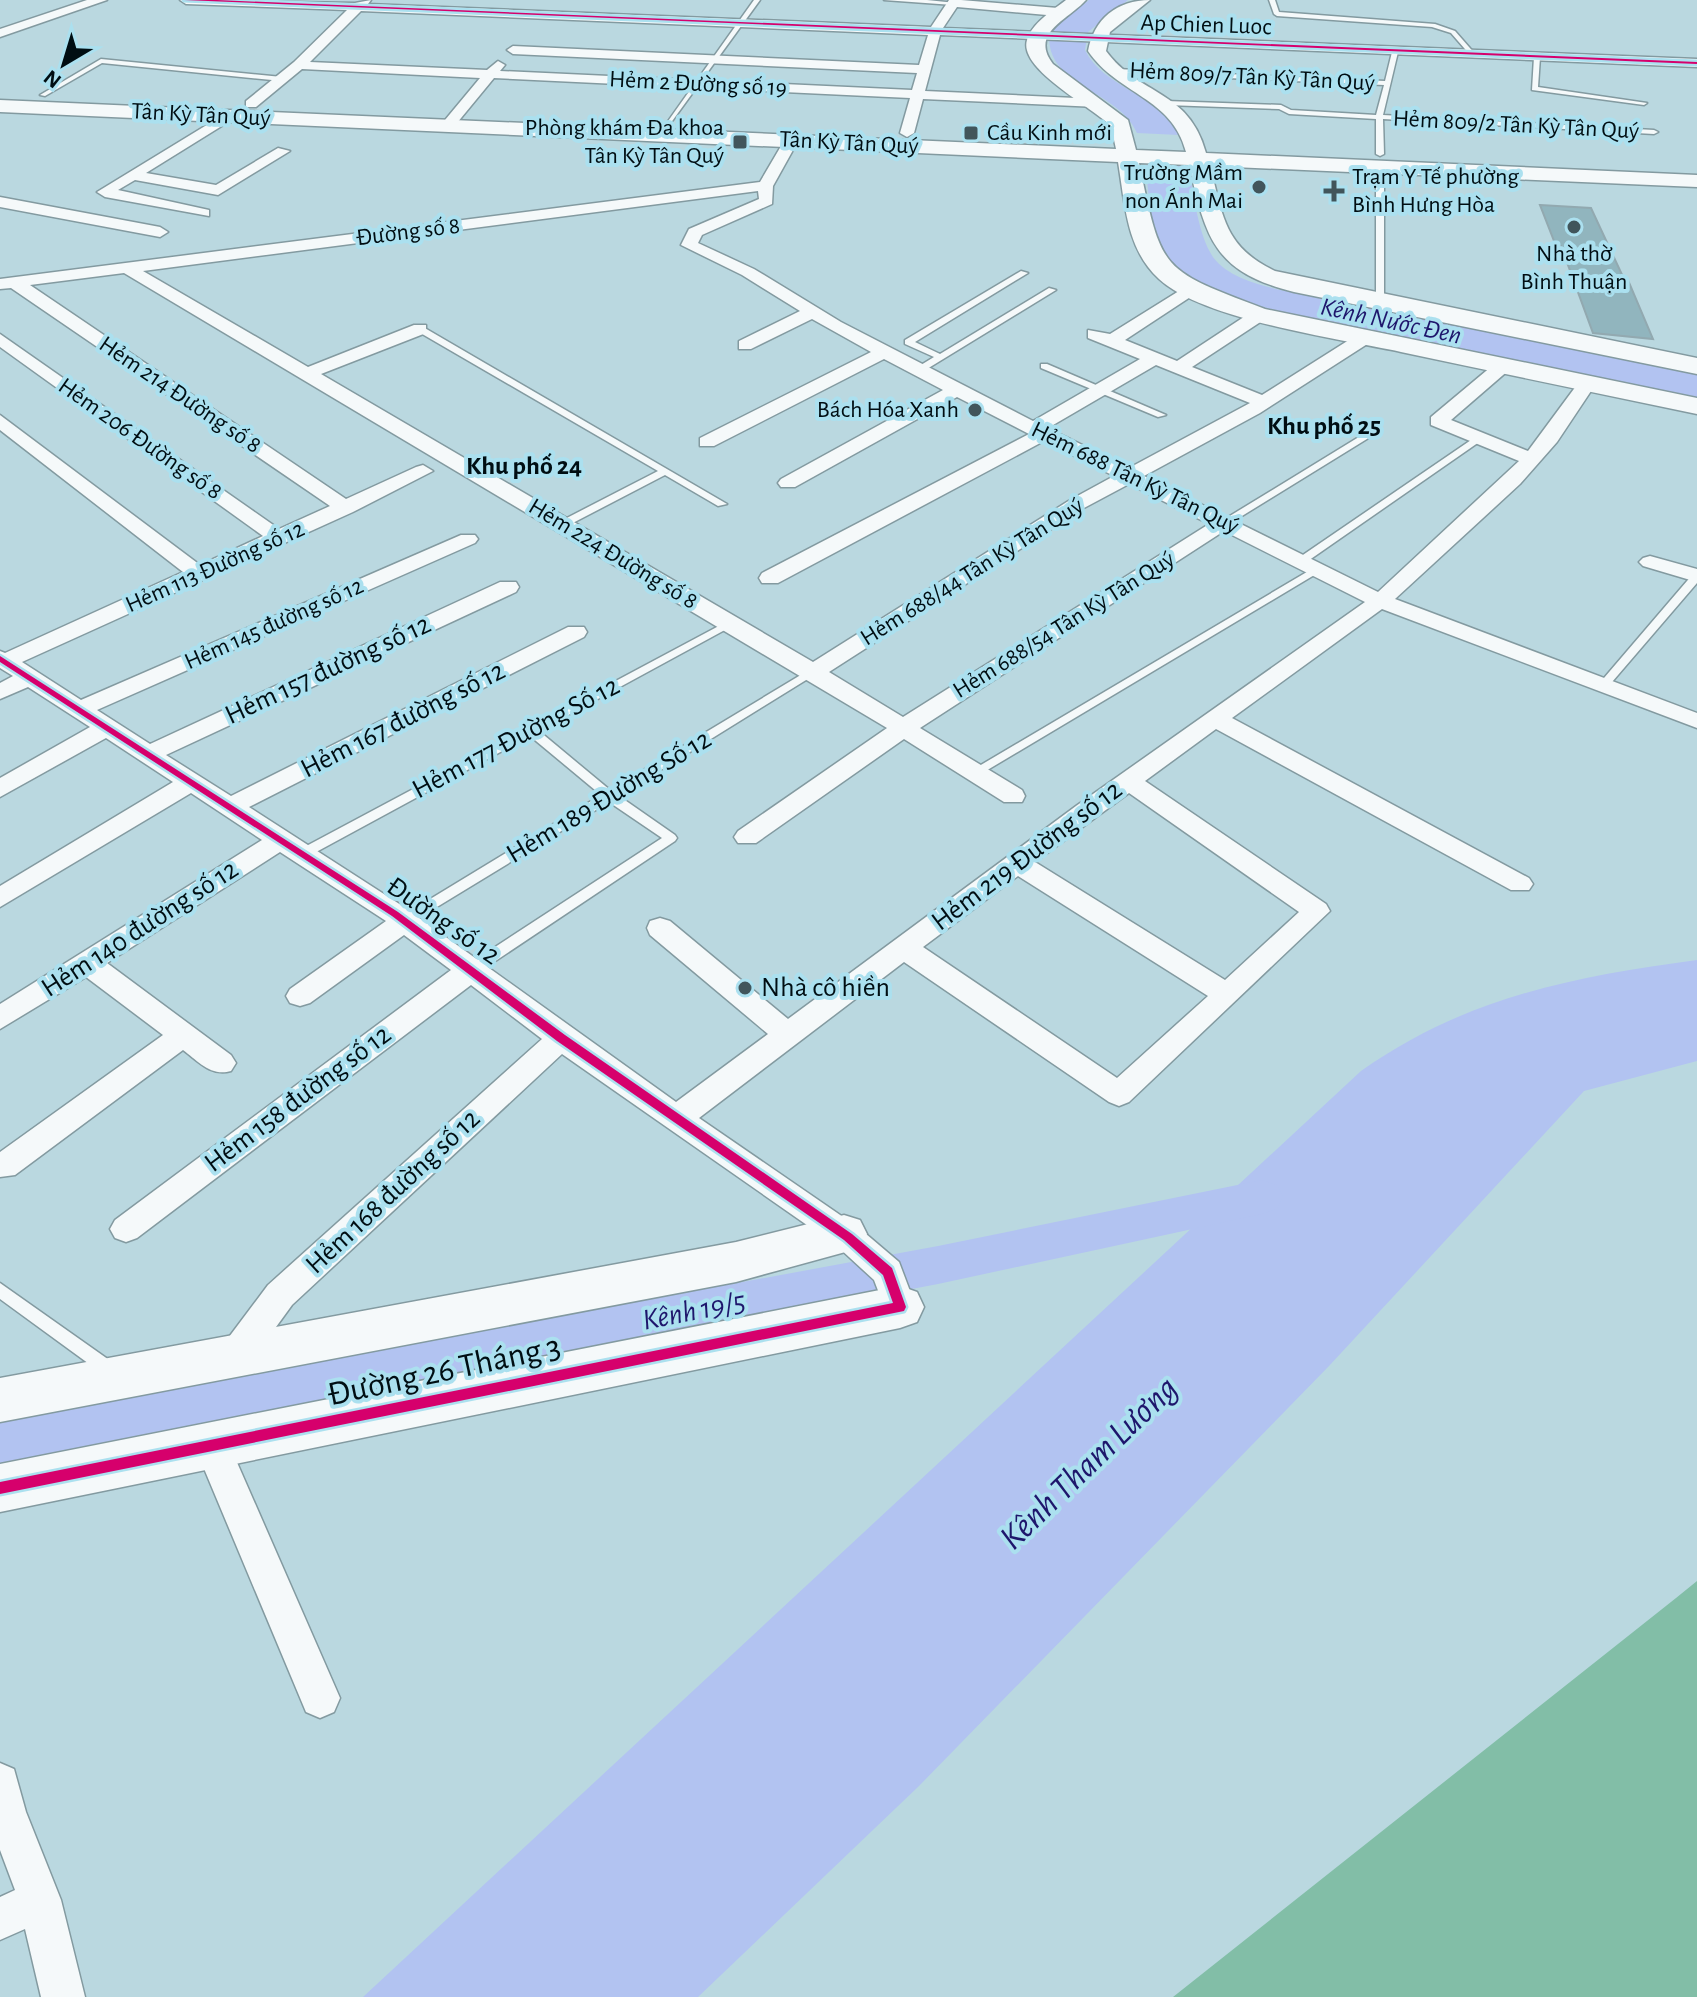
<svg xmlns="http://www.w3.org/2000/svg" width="1697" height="1997" viewBox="0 0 1697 1997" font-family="'Alegreya Sans',sans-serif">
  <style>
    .forest { fill: #82bea7 }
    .water { fill: #b2c3f1 }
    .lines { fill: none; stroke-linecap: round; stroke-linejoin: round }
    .canal { fill: #b2c3f1; fill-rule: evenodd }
    .building { fill: #91b5be; stroke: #92a9b0; stroke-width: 2 }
    .lane-casing { stroke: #839aa0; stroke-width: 3 }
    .street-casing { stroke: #839aa0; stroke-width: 3 }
    .secondary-casing { stroke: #839aa0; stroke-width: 3 }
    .lane { fill: #f5f9fa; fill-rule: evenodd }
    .street { fill: #f5f9fa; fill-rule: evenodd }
    .secondary { fill: #f5f9fa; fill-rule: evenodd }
    .cycleway-casing { stroke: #abe0ef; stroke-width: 5 }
    .cycleway { fill: #d6006c; fill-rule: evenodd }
    .poi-dot { fill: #41555b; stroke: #abe0ef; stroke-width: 3 }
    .labels { text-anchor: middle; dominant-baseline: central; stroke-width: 8; stroke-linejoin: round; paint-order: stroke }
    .far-street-label { font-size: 24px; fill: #000e13; stroke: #abe0ef }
    .far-poi-label { font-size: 24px; fill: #000e13; stroke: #abe0ef; text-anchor: end }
    .far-water-label { font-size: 26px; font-style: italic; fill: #1e166c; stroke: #abe0ef }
    .far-neighbourhood-label { font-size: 26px; font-weight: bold; fill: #000e13; stroke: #abe0ef }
    .street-label { font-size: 28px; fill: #000e13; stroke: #abe0ef }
    .poi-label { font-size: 28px; fill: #000e13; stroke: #abe0ef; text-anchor: start }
    .water-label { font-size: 30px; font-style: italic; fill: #1e166c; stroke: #abe0ef }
    .near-street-label { font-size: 34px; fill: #000e13; stroke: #abe0ef }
    .near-water-label { font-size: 36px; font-style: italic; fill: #1e166c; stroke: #abe0ef }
  </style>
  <rect width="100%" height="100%" fill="#bad8e0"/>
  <path class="forest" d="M1697,1581V1997H1173L1676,1598Z"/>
  <path class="water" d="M1089,0H1128L1088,32L1085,50C1102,87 1159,94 1179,135L1137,133C1119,89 1041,86 1050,30Z
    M1145,165L1188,166C1194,193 1197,228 1210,252C1224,280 1272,288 1299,294L1697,374V397L1282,312C1246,303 1180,286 1162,250C1150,227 1149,191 1145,165Z
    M1697,960V1061L1584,1091L1329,1366L919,1786L698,1997H363L1361,1071C1466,997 1572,977 1697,960Z"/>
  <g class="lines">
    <path class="canal" d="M1262,1180L1277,1185L1283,1197L1277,1209L1262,1214L938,1284L0,1463V1419L938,1246Z"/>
  </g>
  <path class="building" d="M1540,205L1591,208L1624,279L1628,280L1653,339L1593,333L1561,246H1556Z"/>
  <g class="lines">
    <defs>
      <path id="lane" d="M754,0H760L670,124H666Z
        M884,0H927L956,3L953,5Z
        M1269,0H1275L1279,12L1435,24L1455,31L1476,55L1471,56L1451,33L1432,27L1277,16L1274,14Z
        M1395,50L1398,52L1383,115L1654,130L1658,132L1654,134L1383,119L1384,154L1380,156L1376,154V119L1289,114L1279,109L1166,105L1163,103L1166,101L1281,105L1291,110L1376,115L1384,85L1116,73L1113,71L1116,69L1385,81L1392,52Z
        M1537,55L1540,57L1538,87L1647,103L1644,105L1532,90L1534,57Z
        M101,59L282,77L285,79L282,81L102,63L45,96L40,95Z
        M1380,165L1384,167V302L1380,305L1376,302V167Z
        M1021,271L1028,273L915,342L940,354L1049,288L1056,290L922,372H916V368L934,357L905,344V340Z
        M417,327H423L727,504L718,506L665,475L567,526H559V522L658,471L417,331Z
        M1041,364H1047L1166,415L1158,417L1041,368Z
        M1367,432L1375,434L1229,524L1220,522Z
        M1474,438L1482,440L1305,563H1297V559Z
        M1317,566L1322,569L1321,571L979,775H971L969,772Z
        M1697,573V583L1606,689H1598V685L1693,574Z
        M730,620L734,621V625L539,731L610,790L809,670L813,669L819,672L619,796L675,835L677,838L675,841L476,974L471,975L464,970L466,966L662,838L609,802L409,924H399L397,921L399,918L601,795L530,736L307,857H297L296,854L297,851Z
        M0,1283L119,1367L121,1372L119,1377L113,1380L107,1377L0,1299Z"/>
      <path id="street" d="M87,0H107L0,37V29Z
        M180,0L355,3L371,0L368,4L931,27L949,0H961L1058,8L1064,12L1058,16L957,7L943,28L1697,59V67L940,35L925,91L1097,99L1104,103L1097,107L923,99L914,133L907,137L900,133L910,98L494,78L452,129L447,130L440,126L480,78L302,69L256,107H246V101L294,62L347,10L186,4ZM361,11L928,35L919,65L513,46L507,50L513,54L917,73L912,90L500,71L505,65L498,61L487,70L310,62Z
        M228,112L235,116L233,119L146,173L216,185L278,148L290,151L218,195L135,180L118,190L209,210V216L105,197L97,192Z
        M791,137L798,141L773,186L772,204L702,235L698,243L754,269L841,322L1033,421L1140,359L1088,338V330L1110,334L1187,286L1193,285L1201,290L1125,340L1177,361L1253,311H1265V319L1192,367L1262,395L1360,333H1372V341L1260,413L1144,476L1378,592L1519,461L1431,425V417L1498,361H1510V369L1451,420L1528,451L1582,378H1594L1597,382L1557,442L1520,484L1395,599L1697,713V728L1382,609L1232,718L1529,878L1533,884L1529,890H1511L1216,729L1145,781L1326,904L1330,911L1129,1102L1119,1106L1109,1102L904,962L699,1118L859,1228L899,1262L916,1307L912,1317L900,1321L888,1317L874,1280L837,1246L562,1054L292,1305L247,1367L235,1371L223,1367L218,1356L223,1345L268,1285L542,1039L471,985L137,1238L126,1242L115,1238L110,1229L115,1220L451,970L404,935L310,1003L300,1006L290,1003L286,996L290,989L386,921L280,852L107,963L231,1055L236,1063L231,1071C211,1077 198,1061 183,1050L15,1175L0,1177V1152L163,1035L86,977L0,1029V1004L262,840L191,793L0,907V886L173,782L106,738L0,797V778L90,727L28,687L0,699V683L13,676L0,668V651L5,653L183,572L0,430V415L200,565L263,536L0,347V334L279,529L330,506L11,288L0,289V279L760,182L784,141ZM758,191L759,199L689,229L681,245L742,275L800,311L739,341V349H751L812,319L871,352L700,438V446H714L884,359L943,390L781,479L778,483L781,487H795L957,397L1029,434L762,573L759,578L762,583H778L1044,441L1114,476L1070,500L813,662L321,374L426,333V325H414L308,367L143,271ZM124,273L887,728L738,831L734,837L738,843H756L904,739L1004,802H1022L1025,796L1022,790L920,728L1224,531L1365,602L1076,806L788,1019L670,921L660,918L650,921L647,928L650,935L768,1034L676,1102L404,907L249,807L584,637L587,632L584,627H568L231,796L166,755L516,592L519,587L516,582H500L150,744L97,710L475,543L478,539L475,535H461L81,700L22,662L353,512L433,471L423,465L416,467L346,499L30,285ZM1156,365L1250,403L1129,468L1048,428ZM1129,484L1209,524L903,717L829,672L1084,508ZM1129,793L1299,912L1225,980L1035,862ZM1018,876L1208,996L1117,1078L923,947Z
        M0,197L160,227L168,232L160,237L0,207Z
        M1650,556L1697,569V582L1643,566L1639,562L1643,558Z
        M213,1431L225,1435L340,1698L334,1712L320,1718L306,1712L195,1447L201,1435Z
        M0,1763L14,1769L26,1812L61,1900L85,1997H41L25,1929L0,1940V1897L15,1890L0,1850Z"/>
      <path id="secondary" d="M1066,0H1086C1068,20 1029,33 1053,64L1128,120L1136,150L1186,152C1172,97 1118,95 1088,51C1094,19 1117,0 1150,0L1110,32L1106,51C1139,96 1189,89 1206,153L1697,175V187L1210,166C1223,216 1224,247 1275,271L1697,358V374L1294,292C1214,272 1206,239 1189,165L1139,163C1162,273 1160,269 1265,309L1697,398V414C1598,393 1499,373 1401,352C1340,339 1203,320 1159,279C1126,249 1125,203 1118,162L0,112V100L1116,149L1111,126C1092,107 1018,69 1027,40C1032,23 1053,10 1066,0Z
        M844,1215L860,1220L867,1234L860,1248L736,1282L0,1422V1378L736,1242Z
        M900,1286L917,1292L924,1307L917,1322L900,1328L0,1512V1464Z"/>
    </defs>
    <use href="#lane" class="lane-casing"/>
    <use href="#street" class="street-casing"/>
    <use href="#secondary" class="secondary-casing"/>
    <use href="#lane" class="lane"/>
    <use href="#street" class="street"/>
    <use href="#secondary" class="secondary"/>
    <defs>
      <path id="cycleway" d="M184,0H217L1697,62V64Z
        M0,656L398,912L565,1035L852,1234L892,1268L906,1307L904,1311L0,1494V1482L893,1303L883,1275L844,1240L557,1041L392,916L0,662Z"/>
    </defs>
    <use href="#cycleway" class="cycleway-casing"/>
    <use href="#cycleway" class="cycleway"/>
  </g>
  <g class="poi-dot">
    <rect x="963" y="125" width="16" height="16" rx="4"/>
    <rect x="732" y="134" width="16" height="16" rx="4"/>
    <circle cx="1259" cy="187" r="8"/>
    <path d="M1330 179h8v8h8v8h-8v8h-8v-8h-8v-8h8z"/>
    <circle cx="1574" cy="227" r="8"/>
    <circle cx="975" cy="410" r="8"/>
    <circle cx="745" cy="988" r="8"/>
  </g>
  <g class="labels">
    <g class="far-street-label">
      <text transform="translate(1206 25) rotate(2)">Ap Chien Luoc</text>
      <text transform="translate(1252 77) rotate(3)">Hẻm 809/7 Tân Kỳ Tân Quý</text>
      <text transform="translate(698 84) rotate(3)">Hẻm 2 Đường số 19</text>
      <text transform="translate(201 115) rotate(3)">Tân Kỳ Tân Quý</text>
      <text transform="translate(1516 125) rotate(3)">Hẻm 809/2 Tân Kỳ Tân Quý</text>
      <text transform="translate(849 143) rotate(3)">Tân Kỳ Tân Quý</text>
      <text transform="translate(408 232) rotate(-7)">Đường số 8</text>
      <text transform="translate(180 395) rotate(34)">Hẻm 214 Đường số 8</text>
      <text transform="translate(140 439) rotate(35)">Hẻm 206 Đường số 8</text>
      <text transform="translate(1135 478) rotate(26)">Hẻm 688 Tân Kỳ Tân Quý</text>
      <text transform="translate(613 554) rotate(31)">Hẻm 224 Đường số 8</text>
      <text transform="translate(215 567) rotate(-24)">Hẻm 113 Đường số 12</text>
      <text transform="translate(972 572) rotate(-32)">Hẻm 688/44 Tân Kỳ Tân Quý</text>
      <text transform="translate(274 624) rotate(-24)">Hẻm 145 đường số 12</text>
      <text transform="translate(1064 625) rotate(-32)">Hẻm 688/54 Tân Kỳ Tân Quý</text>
    </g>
    <g class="far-poi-label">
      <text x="724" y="128">Phòng khám Đa khoa<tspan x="724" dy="28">Tân Kỳ Tân Quý</tspan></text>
      <text x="987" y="133" text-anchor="start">Cầu Kinh mới</text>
      <text x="1243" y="173">Trường Mầm<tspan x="1243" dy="28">non Ánh Mai</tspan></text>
      <text x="1352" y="177" text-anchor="start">Trạm Y Tế phường<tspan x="1352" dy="28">Bình Hưng Hòa</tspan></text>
      <text x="1574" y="254" text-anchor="middle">Nhà thờ<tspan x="1574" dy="28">Bình Thuận</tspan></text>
      <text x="959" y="410">Bách Hóa Xanh</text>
    </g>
    <g class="far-water-label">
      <text transform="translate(1391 321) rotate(12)">Kênh Nước Đen</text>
    </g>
    <g class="far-neighbourhood-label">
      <text x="1324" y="426">Khu phố 25</text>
      <text x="524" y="466">Khu phố 24</text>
    </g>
    <g class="street-label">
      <text transform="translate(328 670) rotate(-25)">Hẻm 157 đường số 12</text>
      <text transform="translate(403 720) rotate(-27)">Hẻm 167 đường số 12</text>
      <text transform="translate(516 738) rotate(-28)">Hẻm 177 Đường Số 12</text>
      <text transform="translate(609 797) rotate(-31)">Hẻm 189 Đường Số 12</text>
      <text transform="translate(1027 856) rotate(-37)">Hẻm 219 Đường số 12</text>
      <text transform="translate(443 921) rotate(35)">Đường số 12</text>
      <text transform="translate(140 929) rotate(-33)">Hẻm 140 đường số 12</text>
      <text transform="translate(298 1099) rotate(-37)">Hẻm 158 đường số 12</text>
      <text transform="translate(393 1192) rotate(-43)">Hẻm 168 đường số 12</text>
    </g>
    <g class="poi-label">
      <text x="761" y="988">Nhà cô hiền</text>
    </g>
    <g class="water-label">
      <text transform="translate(694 1311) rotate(-11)">Kênh 19/5</text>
    </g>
    <g class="near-street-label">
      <text transform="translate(444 1371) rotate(-12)">Đường 26 Tháng 3</text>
    </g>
    <g class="near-water-label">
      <text transform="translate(1089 1463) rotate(-44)">Kênh Tham Lương</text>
    </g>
  </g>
  <g transform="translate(64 64) rotate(218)" stroke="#abe0ef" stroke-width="6" paint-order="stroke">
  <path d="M0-6L14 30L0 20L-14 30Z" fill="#000e13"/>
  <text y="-12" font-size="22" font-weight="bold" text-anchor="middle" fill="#000e13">N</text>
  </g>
</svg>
